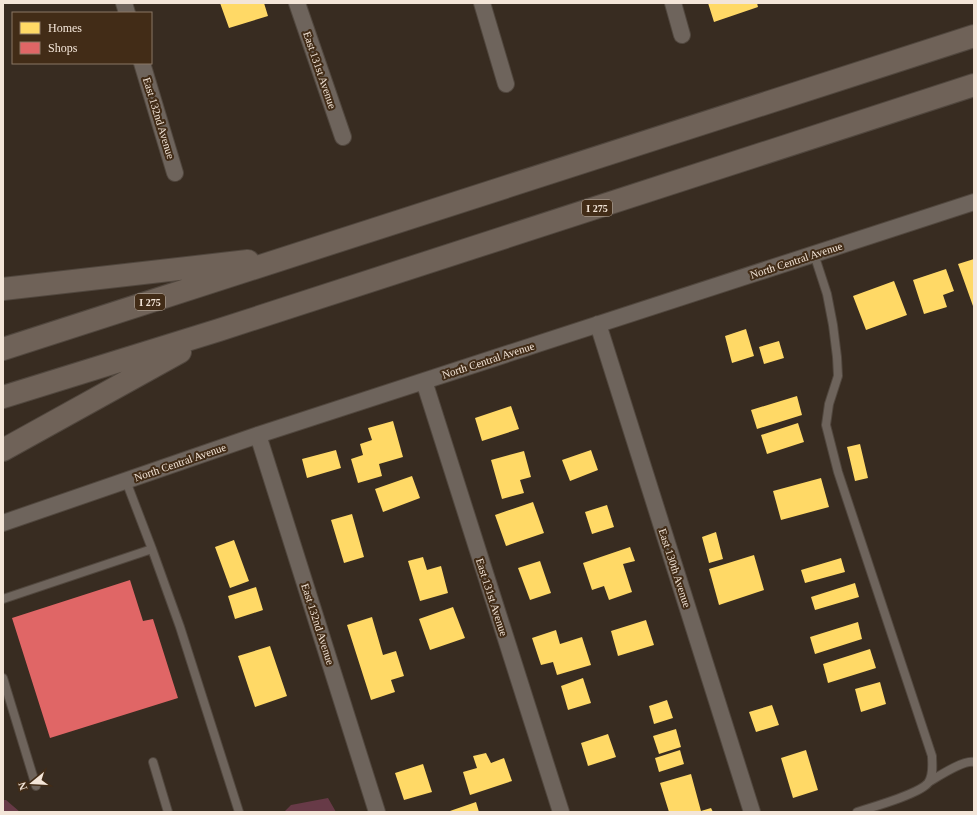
<svg xmlns="http://www.w3.org/2000/svg" width="977" height="815" viewBox="0 0 977 815" font-family="'Times New Roman',serif">
  <style>
    .green { fill: #673a47 }
    .homes { fill: #ffd966 }
    .shops { fill: #e06666 }
    .lines { fill: none; stroke-linecap: round; stroke-linejoin: round }
    .service-casing { stroke: #51473e; stroke-width: 10 }
    .minor-casing { stroke: #51473e; stroke-width: 18 }
    .motorway-casing { stroke: #51473e; stroke-width: 24 }
    .service { stroke: #6e645c; stroke-width: 8 }
    .minor { stroke: #6e645c; stroke-width: 16 }
    .motorway { stroke: #6f6258; stroke-width: 22 }
    .labels { text-anchor: middle; dominant-baseline: central; stroke-width: 4; stroke-linejoin: round; paint-order: stroke }
    .shield { fill: #422c17; stroke: #beae9e; stroke-width: 1 }
    .shield-label { font-size: 10px; font-weight: bold; fill: #f3e5d8 }
    .street-label { font-size: 11px; fill: #f3e5d8; stroke: #422c17 }
  </style>
  <rect width="100%" height="100%" fill="#382c21"/>
  <path class="green" d="M328,798L336,812H284L291,805Z
    M3,800H6L20,812H3Z"/>
  <path class="homes" d="M220,3H264L268,16L229,28Z
    M708,3H757L758,7L714,22Z
    M974,259V306H973L958,264Z
    M946,269L954,291L943,295L947,307L924,314L913,280Z
    M894,281L907,315L866,330L853,296Z
    M746,329L754,356L732,363L725,336Z
    M779,341L784,358L764,364L759,347Z
    M797,396L802,415L757,429L751,410Z
    M511,406L519,429L482,441L475,418Z
    M393,421L403,457L379,464L382,476L358,483L351,459L363,455L360,444L372,440L368,428Z
    M798,423L804,442L767,454L761,435Z
    M860,444L868,478L855,481L847,447Z
    M336,450L341,468L307,478L302,459Z
    M591,450L598,470L570,481L562,460Z
    M524,451L531,477L520,480L524,493L502,499L491,460Z
    M412,476L420,498L383,512L375,489Z
    M821,478L829,507L781,520L773,491Z
    M533,502L544,533L506,546L495,515Z
    M607,505L614,527L592,534L585,512Z
    M352,514L364,557L344,563L331,520Z
    M716,532L723,559L709,563L702,537Z
    M234,540L249,581L230,588L215,547Z
    M630,547L635,561L623,564L632,592L609,600L604,586L592,590L583,563Z
    M754,555L764,590L719,605L709,569Z
    M423,557L427,570L441,566L448,593L420,601L408,561Z
    M841,558L845,572L805,583L801,570Z
    M540,561L551,593L530,600L518,568Z
    M855,583L859,597L815,610L811,597Z
    M256,587L263,610L235,619L228,596Z
    M453,607L465,638L430,650L419,619Z
    M372,617L383,655L396,651L404,676L391,680L395,692L371,700L347,625Z
    M646,620L654,645L618,656L611,631Z
    M858,622L862,639L815,654L810,637Z
    M556,630L560,644L582,637L591,665L557,675L553,662L541,665L532,638Z
    M270,646L287,696L255,707L238,656Z
    M870,649L876,668L828,683L823,664Z
    M583,678L591,703L568,710L561,686Z
    M880,682L886,704L861,712L855,689Z
    M667,700L673,718L654,724L649,706Z
    M772,705L779,725L756,732L749,712Z
    M676,729L681,747L659,754L653,736Z
    M608,734L616,757L588,766L581,743Z
    M680,750L684,764L659,772L655,758Z
    M806,750L818,790L793,798L781,758Z
    M486,753L491,763L504,758L512,781L470,795L463,772L477,768L473,756Z
    M423,764L432,792L404,800L395,773Z
    M691,774L701,811L711,808L713,812H669L660,783Z
    M476,802L479,812H447Z"/>
  <path class="shops" d="M130,580L143,621L153,619L178,698L50,738L12,618Z"/>
  <g class="lines">
    <defs>
      <path id="service" d="M814,254L827,294L833,325L837,357L838,376L829,404L826,425L838,472L932,756C932,764 934,775 928,783C919,794 873,807 857,812
        M152,549L180,627L239,812
        M3,599L152,549L126,481
        M3,678L36,786
        M153,762L168,812
        M929,782C939,776 963,760 974,762"/>
      <path id="minor" d="M124,3L127,13
        M297,3L343,137
        M482,3L506,84
        M673,3L682,35
        M142,63L175,173
        M598,324L752,812
        M424,381L561,812
        M258,435L377,812
        M3,523L258,435L974,202"/>
      <path id="motorway" d="M3,289L248,261
        M3,349L974,36
        M3,397L219,330L974,85
        M3,450L180,352"/>
    </defs>
    <use href="#service" class="service-casing"/>
    <use href="#minor" class="minor-casing"/>
    <use href="#motorway" class="motorway-casing"/>
    <use href="#service" class="service"/>
    <use href="#minor" class="minor"/>
    <use href="#motorway" class="motorway"/>
  </g>
  <g class="labels">
    <g class="shield">
      <rect x="582" y="200" width="30" height="16" rx="3"/>
      <rect x="135" y="294" width="30" height="16" rx="3"/>
    </g>
    <g class="shield-label">
      <text x="597" y="208">I 275</text>
      <text x="150" y="302">I 275</text>
    </g>
    <g class="street-label">
      <text transform="translate(320 70) rotate(71)">East 131st Avenue</text>
      <text transform="translate(159 118) rotate(73)">East 132nd Avenue</text>
      <text transform="translate(796 260) rotate(-18)">North Central Avenue</text>
      <text transform="translate(488 360) rotate(-18)">North Central Avenue</text>
      <text transform="translate(180 462) rotate(-19)">North Central Avenue</text>
      <text transform="translate(675 568) rotate(72)">East 130th Avenue</text>
      <text transform="translate(492 597) rotate(72)">East 131st Avenue</text>
      <text transform="translate(318 624) rotate(72)">East 132nd Avenue</text>
    </g>
  </g>
  <rect width="977" height="815" fill="none" stroke="#f3e5d8" stroke-width="8"/>
  <rect x="12" y="12" width="140" height="52" fill="#422c17" stroke="#897664"/>
  <rect x="20" y="22" width="20" height="12" fill="#ffd966" stroke="#897664"/>
  <text x="48" y="32" font-size="12" fill="#f3e5d8">Homes</text>
  <rect x="20" y="42" width="20" height="12" fill="#e06666" stroke="#897664"/>
  <text x="48" y="52" font-size="12" fill="#f3e5d8">Shops</text>
  <g transform="translate(32 783) rotate(252)" stroke="#422c17" stroke-width="3" paint-order="stroke">
  <path d="M0-3L7 15L0 10L-7 15Z" fill="#f3e5d8"/>
  <text y="-6" font-size="11" font-weight="bold" text-anchor="middle" fill="#f3e5d8">N</text>
  </g>
</svg>
